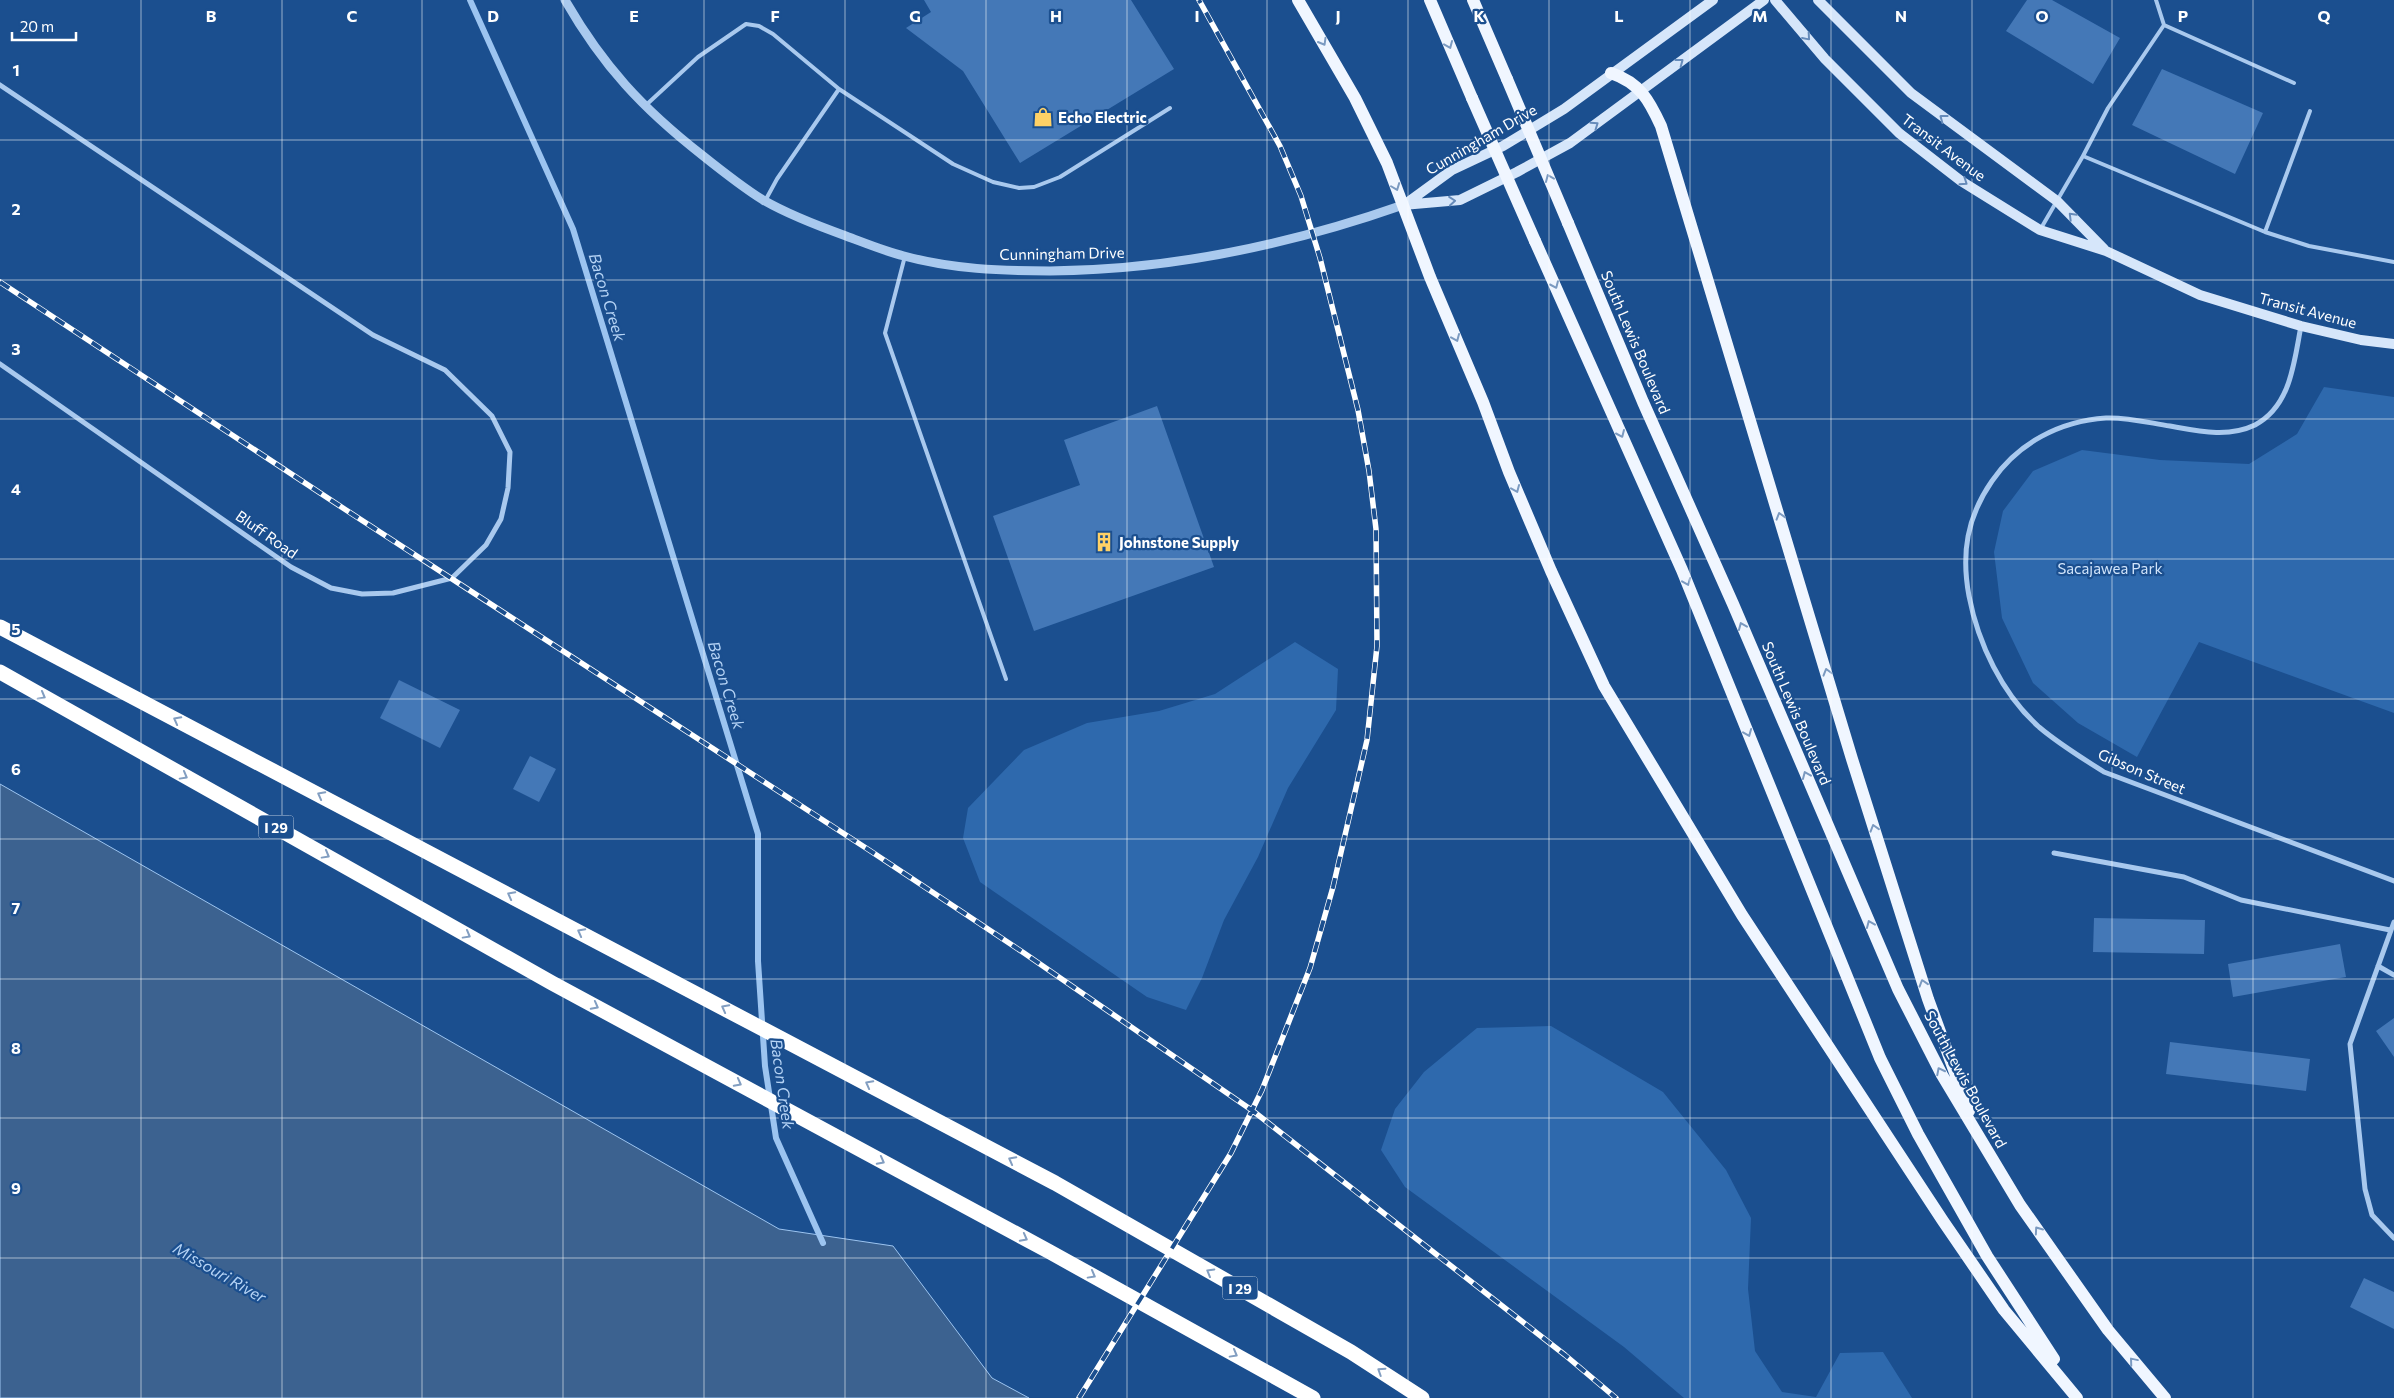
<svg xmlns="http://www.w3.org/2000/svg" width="2394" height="1398" viewBox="0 0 2394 1398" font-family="Commissioner,sans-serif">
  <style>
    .green { fill: #2e69ad }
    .water { fill: #3c6290; stroke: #9cc4f0 }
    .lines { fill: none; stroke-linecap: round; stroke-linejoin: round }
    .stream { stroke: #9cc4f0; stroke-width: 6 }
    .building { fill: #4478b7 }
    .service { stroke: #a9c9ee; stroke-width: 4 }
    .minor { stroke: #a9c9ee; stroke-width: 5 }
    .tertiary { stroke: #a9c9ee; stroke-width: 9 }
    .secondary { stroke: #d6e6fa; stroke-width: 10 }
    .primary { stroke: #f0f6ff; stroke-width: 12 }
    .motorway { stroke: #fff; stroke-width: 15 }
    .rail-casing { stroke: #fff; stroke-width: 5.5 }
    .rail { stroke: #1b4f8f; stroke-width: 4; stroke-dasharray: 11; stroke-linecap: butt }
    .primary-bridge { stroke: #f0f6ff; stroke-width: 12 }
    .oneway { stroke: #668bba }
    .oneway2 { stroke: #7b9ac1 }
    .oneway3 { stroke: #829ec1 }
    .grid { fill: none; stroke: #fff; stroke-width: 1; stroke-opacity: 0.55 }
    .labels { text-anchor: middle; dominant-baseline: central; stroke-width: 4.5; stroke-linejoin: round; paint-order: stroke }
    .shield { fill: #1b4f8f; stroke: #bbcadd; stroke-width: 1 }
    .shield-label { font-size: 14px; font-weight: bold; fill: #fff }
    .poi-label { font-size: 15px; font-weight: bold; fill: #fff; stroke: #1b4f8f; text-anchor: start }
    .street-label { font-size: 15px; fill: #fff; stroke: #1b4f8f }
    .park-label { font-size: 15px; fill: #cfe3fa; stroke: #1b4f8f }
    .water-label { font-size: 16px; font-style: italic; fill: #b5d3f5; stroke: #1b4f8f }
    .grid-label { font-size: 16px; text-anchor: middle; font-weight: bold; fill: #fff; stroke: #1b4f8f; stroke-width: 4.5; stroke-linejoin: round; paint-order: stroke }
  </style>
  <rect width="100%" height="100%" fill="#1b4f8f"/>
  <path class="green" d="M2324,387L2394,397V713L2199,642L2137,757L2078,723L2033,683L2002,618L1994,552L2003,511L2033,471L2082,450L2160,460L2249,464L2297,434Z
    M1295,642L1338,669L1336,710L1288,788L1258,857L1224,920L1202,978L1186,1010L1147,997L980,882L963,838L968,808L1024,750L1087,723L1159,711L1215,694Z
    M1551,1026L1663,1092L1726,1170L1751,1218L1748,1289L1755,1351L1782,1392L1816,1397L1840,1353L1883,1352L1912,1398H1684L1624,1347L1405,1187L1381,1150L1395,1109L1424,1072L1477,1028Z"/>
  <path class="water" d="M0,784L779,1229L893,1246L992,1378L1029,1398H0Z"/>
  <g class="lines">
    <path class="stream" d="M470,0L573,229L758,834V961L765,1066L776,1138L823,1243"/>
  </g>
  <path class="building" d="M924,0H1131L1174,69L1020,163L963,71L906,28L931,12Z
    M2027,0H2052L2120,38L2093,84L2006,31Z
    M2162,69L2263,113L2235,174L2132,125Z
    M1157,406L1214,567L1034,631L993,516L1080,485L1064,440Z
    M399,680L460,710L440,748L380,718Z
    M530,756L556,769L539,802L513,789Z
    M2094,918L2205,920L2204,954L2093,952Z
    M2340,944L2346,977L2233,997L2228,964Z
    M2394,1018V1057L2376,1031Z
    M2170,1042L2310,1059L2306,1091L2166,1074Z
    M2364,1278L2394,1292V1329L2350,1307Z"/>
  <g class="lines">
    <path class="service" d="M2156,0L2164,25
      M645,106L698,57L746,24L759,26L773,34L839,89L953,164L993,182L1019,188L1034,187L1060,177L1170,108
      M2083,156L2108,108L2164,25L2294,83
      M765,201L777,179L839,89
      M2040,230L2083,156L2265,232L2309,246L2394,262
      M2265,232L2310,111
      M905,256L885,333L1006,679"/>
    <path class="minor" d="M0,85L373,335L445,370L492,416L510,452L508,488L501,519L486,545L452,578L393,593L362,594L331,588L291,567L0,364
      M2301,326C2294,362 2291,406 2255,425C2228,438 2198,431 2170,426C2150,423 2127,417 2106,418C2060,421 2018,443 1992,481C1967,517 1961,553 1969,596C1978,643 2002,694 2039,727C2059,744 2082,758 2104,772L2394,881
      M2054,853L2184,877L2241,900L2390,930
      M2394,922L2350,1044L2365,1189L2372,1215L2394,1238
      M2378,966L2394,975"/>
    <path class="tertiary" d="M565,0C603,66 642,108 702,155C722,171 742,187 763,200C789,215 818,226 846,236C865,243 884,251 904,256C951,269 1002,271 1050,271C1171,270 1289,245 1403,205"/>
    <path class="secondary" d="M1775,0L1825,59L1899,133L1961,181L2040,230L2106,251L2200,295L2301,326L2361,340L2394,344
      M1818,0L1911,93L2057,201L2104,249
      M1403,205L1460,200L1517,172L1570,143L1764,0
      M1404,205L1452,170L1503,146L1564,109L1713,0"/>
    <path class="primary" d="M1298,0L1355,98L1387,163L1430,277L1483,402L1509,472L1551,571L1604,686L1742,915L1943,1221L2004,1310L2077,1398
      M1430,0L1472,98
      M1473,0L1507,79
      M1611,73C1640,83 1649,100 1661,126L1852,759L1928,999L1969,1111
      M1568,223L1643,402L1733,604L1898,989L1942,1075L2020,1205L2108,1330L2165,1398
      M1535,241L1682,570L1880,1058L1918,1134L1987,1256L2054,1359"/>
    <path class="motorway" d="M0,627L1055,1183L1351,1352L1422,1398
      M0,672L552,983L1050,1252L1313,1398"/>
    <defs>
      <path id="rail" d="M0,282L346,510L869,850L1024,953L1253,1111L1565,1355L1616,1398
        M1079,1398L1231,1153L1262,1090L1310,968L1333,887L1367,740L1377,646L1376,529L1369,471L1358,410L1320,258L1301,196L1280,146L1199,0"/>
    </defs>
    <use href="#rail" class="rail-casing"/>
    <use href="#rail" class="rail"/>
    <path class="primary-bridge" d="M1507,79L1568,223
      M1472,98L1535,241"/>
  </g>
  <defs><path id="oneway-chevron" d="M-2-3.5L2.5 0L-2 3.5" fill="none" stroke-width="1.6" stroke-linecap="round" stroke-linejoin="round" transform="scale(1.25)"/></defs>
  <g class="oneway">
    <use href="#oneway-chevron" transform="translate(1807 37) rotate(49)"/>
    <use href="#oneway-chevron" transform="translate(1680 62) rotate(-37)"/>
    <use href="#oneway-chevron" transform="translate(1943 118) rotate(-143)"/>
    <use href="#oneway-chevron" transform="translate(1595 125) rotate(-35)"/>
    <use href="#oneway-chevron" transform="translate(1964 182) rotate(34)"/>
    <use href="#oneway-chevron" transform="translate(1452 201) rotate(-5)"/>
    <use href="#oneway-chevron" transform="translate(2072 216) rotate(-135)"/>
  </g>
  <g class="oneway2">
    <use href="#oneway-chevron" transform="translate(1323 42) rotate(60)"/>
    <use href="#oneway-chevron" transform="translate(1449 45) rotate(67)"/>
    <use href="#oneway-chevron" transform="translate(1549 178) rotate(-113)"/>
    <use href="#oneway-chevron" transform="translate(1396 187) rotate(69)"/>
    <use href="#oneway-chevron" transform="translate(1555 285) rotate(66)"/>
    <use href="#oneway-chevron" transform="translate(1456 338) rotate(67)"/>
    <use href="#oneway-chevron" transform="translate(1621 434) rotate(66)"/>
    <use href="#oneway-chevron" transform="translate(1516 489) rotate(67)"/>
    <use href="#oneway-chevron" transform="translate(1780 516) rotate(-107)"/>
    <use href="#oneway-chevron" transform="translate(1687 582) rotate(68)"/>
    <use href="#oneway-chevron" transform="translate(1742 626) rotate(-113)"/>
    <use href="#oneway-chevron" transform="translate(1827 672) rotate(-106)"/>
    <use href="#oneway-chevron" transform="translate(1748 733) rotate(68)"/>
    <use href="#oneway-chevron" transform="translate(1806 775) rotate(-113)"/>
    <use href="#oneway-chevron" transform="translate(1874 828) rotate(-107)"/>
    <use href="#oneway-chevron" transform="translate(1870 924) rotate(-113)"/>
    <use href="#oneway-chevron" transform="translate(1923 983) rotate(-107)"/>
    <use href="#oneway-chevron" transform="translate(1940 1071) rotate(-117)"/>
    <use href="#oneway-chevron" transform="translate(2038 1230) rotate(-125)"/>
    <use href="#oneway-chevron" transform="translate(2133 1361) rotate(-130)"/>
  </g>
  <g class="oneway3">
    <use href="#oneway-chevron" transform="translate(42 696) rotate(29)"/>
    <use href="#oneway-chevron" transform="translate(177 720) rotate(-152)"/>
    <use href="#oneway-chevron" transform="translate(184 776) rotate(29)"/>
    <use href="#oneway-chevron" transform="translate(321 795) rotate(-152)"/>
    <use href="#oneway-chevron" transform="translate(326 855) rotate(29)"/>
    <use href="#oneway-chevron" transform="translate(511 895) rotate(-152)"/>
    <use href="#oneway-chevron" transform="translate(581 932) rotate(-152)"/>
    <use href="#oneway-chevron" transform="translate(467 935) rotate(29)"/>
    <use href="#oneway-chevron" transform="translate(595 1006) rotate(28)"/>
    <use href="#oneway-chevron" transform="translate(725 1008) rotate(-152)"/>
    <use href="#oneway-chevron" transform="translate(738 1083) rotate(28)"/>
    <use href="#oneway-chevron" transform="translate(869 1084) rotate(-152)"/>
    <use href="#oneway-chevron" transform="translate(1012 1160) rotate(-152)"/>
    <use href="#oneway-chevron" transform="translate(881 1161) rotate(28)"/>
    <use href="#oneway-chevron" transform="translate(1024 1238) rotate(28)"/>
    <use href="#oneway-chevron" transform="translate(1210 1272) rotate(-150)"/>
    <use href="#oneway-chevron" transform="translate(1092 1275) rotate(29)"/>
    <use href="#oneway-chevron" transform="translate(1234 1354) rotate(29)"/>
    <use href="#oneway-chevron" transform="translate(1381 1371) rotate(-147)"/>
  </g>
  <path class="grid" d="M141,0V1398M282,0V1398M422,0V1398M563,0V1398M704,0V1398M845,0V1398M986,0V1398M1127,0V1398M1267,0V1398M1408,0V1398M1549,0V1398M1690,0V1398M1831,0V1398M1972,0V1398M2112,0V1398M2253,0V1398M0,140H2394M0,280H2394M0,419H2394M0,559H2394M0,699H2394M0,839H2394M0,979H2394M0,1118H2394M0,1258H2394"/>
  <defs>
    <symbol id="shop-bare" viewBox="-9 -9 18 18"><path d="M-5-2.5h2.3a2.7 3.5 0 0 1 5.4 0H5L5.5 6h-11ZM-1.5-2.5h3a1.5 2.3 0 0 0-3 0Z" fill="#ffd166" stroke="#1b4f8f" stroke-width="2.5" paint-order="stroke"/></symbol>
    <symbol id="building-bare" viewBox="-9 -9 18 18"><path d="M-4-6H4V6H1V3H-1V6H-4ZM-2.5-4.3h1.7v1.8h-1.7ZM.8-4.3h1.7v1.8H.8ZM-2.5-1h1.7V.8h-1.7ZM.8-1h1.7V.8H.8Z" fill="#ffd166" stroke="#1b4f8f" stroke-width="2.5" paint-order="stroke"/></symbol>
  </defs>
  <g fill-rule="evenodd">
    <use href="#shop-bare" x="1029" y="103" width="28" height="28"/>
    <use href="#building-bare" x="1090" y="528" width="28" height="28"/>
  </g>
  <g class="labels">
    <g class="shield">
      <rect x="258.5" y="815.5" width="35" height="23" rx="4"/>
      <rect x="1222.5" y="1276.5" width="35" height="23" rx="4"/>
    </g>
    <g class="shield-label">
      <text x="276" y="827">I 29</text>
      <text x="1240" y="1288">I 29</text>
    </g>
    <g class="poi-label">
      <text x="1058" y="117">Echo Electric</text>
      <text x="1119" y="542">Johnstone Supply</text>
    </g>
    <g class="street-label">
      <text transform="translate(1481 139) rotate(-30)">Cunningham Drive</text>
      <text transform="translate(1944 147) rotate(37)">Transit Avenue</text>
      <text transform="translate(1062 253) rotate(-1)">Cunningham Drive</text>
      <text transform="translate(2308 310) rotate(15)">Transit Avenue</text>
      <text transform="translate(1636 342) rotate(67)">South Lewis Boulevard</text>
      <text transform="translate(267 534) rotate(35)">Bluff Road</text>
      <text transform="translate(1797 713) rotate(67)">South Lewis Boulevard</text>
      <text transform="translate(2142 771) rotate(23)">Gibson Street</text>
      <text transform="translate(1966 1079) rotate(61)">South Lewis Boulevard</text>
    </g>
    <g class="park-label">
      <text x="2110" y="568">Sacajawea Park</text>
    </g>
    <g class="water-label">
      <text transform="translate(608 297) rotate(73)">Bacon Creek</text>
      <text transform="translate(727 685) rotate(73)">Bacon Creek</text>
      <text transform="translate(783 1084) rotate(82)">Bacon Creek</text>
      <text transform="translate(220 1272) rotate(30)">Missouri River</text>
    </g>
  </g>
  <g class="grid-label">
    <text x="211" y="22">B</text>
    <text x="352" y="22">C</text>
    <text x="493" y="22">D</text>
    <text x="634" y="22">E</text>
    <text x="775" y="22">F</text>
    <text x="915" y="22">G</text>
    <text x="1056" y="22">H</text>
    <text x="1197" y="22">I</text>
    <text x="1338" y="22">J</text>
    <text x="1479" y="22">K</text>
    <text x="1619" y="22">L</text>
    <text x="1760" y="22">M</text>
    <text x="1901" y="22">N</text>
    <text x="2042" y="22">O</text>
    <text x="2183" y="22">P</text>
    <text x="2324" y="22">Q</text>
    <text x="16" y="76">1</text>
    <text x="16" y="215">2</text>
    <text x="16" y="355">3</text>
    <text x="16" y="495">4</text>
    <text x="16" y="635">5</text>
    <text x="16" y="775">6</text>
    <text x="16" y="914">7</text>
    <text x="16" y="1054">8</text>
    <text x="16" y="1194">9</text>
  </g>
  <path d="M12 32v8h64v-8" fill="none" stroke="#ffffff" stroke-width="2.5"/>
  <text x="20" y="32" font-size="15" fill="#ffffff" stroke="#1b4f8f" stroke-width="4" paint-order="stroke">20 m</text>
</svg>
